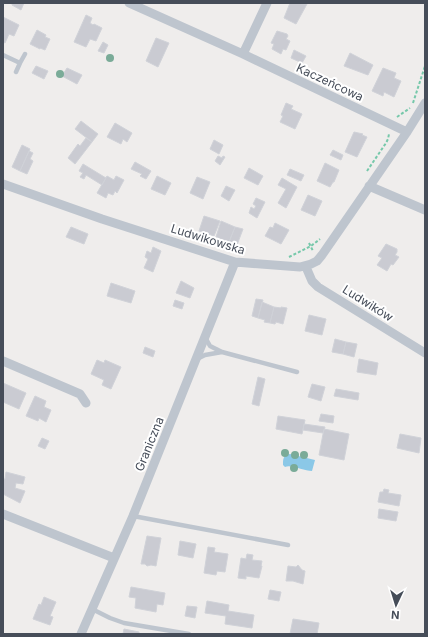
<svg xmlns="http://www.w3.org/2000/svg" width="428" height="637" viewBox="0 0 428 637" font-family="Inter,sans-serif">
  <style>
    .water { fill: #8bc8e7 }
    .building { fill: #cacbd2; stroke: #d0d2d8 }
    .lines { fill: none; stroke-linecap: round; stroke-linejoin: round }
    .path { stroke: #76c8aa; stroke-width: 2; stroke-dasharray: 3 2; stroke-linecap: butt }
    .lane { stroke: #bec5ce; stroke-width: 4.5 }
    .street { stroke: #bec5ce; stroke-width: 9 }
    .tree { fill: #7aab98 }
    .labels { text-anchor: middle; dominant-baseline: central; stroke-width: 4; stroke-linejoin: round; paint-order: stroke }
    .street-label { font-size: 12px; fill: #464d59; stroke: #fff }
  </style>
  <rect width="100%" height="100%" fill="#efedec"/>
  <path class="water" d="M290,454L315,460L312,471C304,471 291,464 285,467L283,465C283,459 283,455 290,454Z"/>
  <path class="building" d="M12,3H24L21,10L12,5Z
    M290,3L307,4L296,24L284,18Z
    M86,15L92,18L90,23L93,25L94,24L102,28L96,41L90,39L86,47L74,42Z
    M3,17L19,25L14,36L9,34L5,43L3,42Z
    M37,30L46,35L45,37L50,39L45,50L40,48V49L30,44Z
    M277,31L287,34L288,36L286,39L290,41L286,50L283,49L281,54L272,49L274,44L271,43Z
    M156,38L169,43L158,67L146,61Z
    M103,42L108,45L104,53L98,51Z
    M294,50L306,56L302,63L291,58Z
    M350,53L373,65L368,75L344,66Z
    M36,66L48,71L44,79L32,73Z
    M67,68L82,75L77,84L62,76Z
    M383,68L396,73L394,78L401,81L394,97L384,92L383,96L372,91Z
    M286,103L293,106L291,109L302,114L295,129L280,122L283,116L281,115Z
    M81,121L98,134L92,142L75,129Z
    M115,123L132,133L127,142L123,139L121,144L107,137Z
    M354,132L363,134L362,135L367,137L357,157L345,152Z
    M86,138L92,142L75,164L68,158L78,144L80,146Z
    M214,140L223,145L219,154L210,149Z
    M22,145L30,149L20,171L12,167Z
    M333,150L343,155L341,160L330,155Z
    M29,151L33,153L30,159L33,161L27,174L20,171Z
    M218,156L222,158L223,156L225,157L220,165L215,161Z
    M135,162L151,171L146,179L140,176L142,174L131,169Z
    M325,163L339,170L334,182H333L330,187L317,181Z
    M83,164L106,178L102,185L86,175L84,179L80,177L83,173L79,171Z
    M249,168L263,176L258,185L244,178Z
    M290,169L304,175L301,181L287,175Z
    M107,176L114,180L116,176L124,180L117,193L115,191L113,195L108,193L106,198L97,193Z
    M157,176L171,183L165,195L151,189Z
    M197,177L210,182L203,199L190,193Z
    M282,178L297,187L286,208L278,203L286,189L278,185Z
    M226,186L235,190L229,201L221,196Z
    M308,195L322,201L315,216L301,210Z
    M256,198L265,202L257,218L249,213L251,207L254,209L256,206L253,204Z
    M204,216L220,221L214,236L199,231Z
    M221,221L235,227L229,242L216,237Z
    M275,223L289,230L281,244L265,236L270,227L273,228Z
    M71,227L88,234L84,244L66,237Z
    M235,227L243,229L237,245L229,242Z
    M386,244L397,249V252L395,255L399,257L393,265L391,264L387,271L377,265L382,258L378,256Z
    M153,247L161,251L153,272L144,268L148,259L145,257L147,251L151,253Z
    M181,281L194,288L190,298L176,293Z
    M111,283L135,291L131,303L107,296Z
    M256,299L263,300L258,318L252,316Z
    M175,300L184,303L182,309L173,306Z
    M262,302L274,307L270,323L264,322L265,320L258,318Z
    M274,307L281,308V307L287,308L283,324L276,322L275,324L270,323Z
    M309,315L326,319L322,335L305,331Z
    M335,339L346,342L343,354L332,352Z
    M346,342L357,344L354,357L343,354Z
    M145,347L155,351L153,357L143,353Z
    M359,359L378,363L376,375L357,372Z
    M97,360L104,363L105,360L121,367L111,389L102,385L104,380L91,374Z
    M258,377L265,379L259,406L252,404Z
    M3,383L26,393L19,409L3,402Z
    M312,384L325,387L321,401L308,397Z
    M336,389L359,393L358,400L334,396Z
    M35,396L46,401L44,407L51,410L46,422L39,418L38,421L26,416Z
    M321,414L334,416L333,423L319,421Z
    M278,416L305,420L302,434L276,429Z
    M304,424L325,427L323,433L303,430Z
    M324,429L349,434L344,460L319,455Z
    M400,434L421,438L419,453L397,448Z
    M42,438L49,441L45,449L38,446Z
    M6,472L25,477L23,484L16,483L15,488L25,491L20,503L3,494V479H5Z
    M384,489L389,490L388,493L401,495L399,506L378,502L380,492H383Z
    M379,509L398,512L396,521L378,518Z
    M147,536L161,538L156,566L151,565L147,566L145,564H141Z
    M180,541L196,544L193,558L178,555Z
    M208,547L215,548L214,552L228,554L225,572L217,571L216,575L204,573Z
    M247,554L253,555L252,560L262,561L261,566H262L259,578L246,576V579L238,578L241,558L246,559Z
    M298,565L302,570L305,571L303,584L293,581H286L288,566L296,567Z
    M131,587L165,593L163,605L157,604L156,612L135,608L136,598L129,597Z
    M270,590L281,592L279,601L268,599Z
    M44,597L56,602L50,616L53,617L50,625L33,619L39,604L41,605Z
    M207,601L229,605L228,611L254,615L252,628L225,624L226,616L205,613Z
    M187,606L197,607L195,618L185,616Z
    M293,619L319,623L317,634H290Z
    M124,629L139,632V634H123Z"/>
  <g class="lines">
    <path class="path" d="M413,103L425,66
      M397,117L410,108
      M367,171L386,143L388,139L389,134
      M309,243L313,251
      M289,257L311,246L320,239"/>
    <path class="lane" d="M3,55L20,63L25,54
      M16,72L20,63
      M205,337L210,346L222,352
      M197,359L205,355L222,352L297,372
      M133,516L288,545
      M92,609L110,618L124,623L189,634"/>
    <path class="street" d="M129,3L243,54
      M267,3L243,54L407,132
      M3,184L102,219L235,262L300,267L311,264L317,261L322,255L407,132L425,103
      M369,186L425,210
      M306,267L312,281L318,287L425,353
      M3,361L80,394L86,403
      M3,514L114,558
      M81,634L133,516L235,262"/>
  </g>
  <g class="tree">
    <circle cx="110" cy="58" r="4"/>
    <circle cx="60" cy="74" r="4"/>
    <circle cx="285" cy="453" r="4"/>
    <circle cx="295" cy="455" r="4"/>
    <circle cx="304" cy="455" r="4"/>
    <circle cx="294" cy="468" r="4"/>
  </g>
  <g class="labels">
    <g class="street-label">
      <text transform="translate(330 82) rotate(25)">Kaczeńcowa</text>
      <text transform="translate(208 239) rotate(17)">Ludwikowska</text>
      <text transform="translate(368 303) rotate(32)">Ludwików</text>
      <text transform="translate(149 444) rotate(-68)">Graniczna</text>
    </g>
  </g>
  <rect width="428" height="637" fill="none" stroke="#464d59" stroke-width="8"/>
  <g transform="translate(396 605) rotate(184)" stroke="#ffffff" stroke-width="3" paint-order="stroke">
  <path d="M0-3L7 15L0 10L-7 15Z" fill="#464d59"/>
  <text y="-6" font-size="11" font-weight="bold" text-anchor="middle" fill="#464d59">N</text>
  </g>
</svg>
